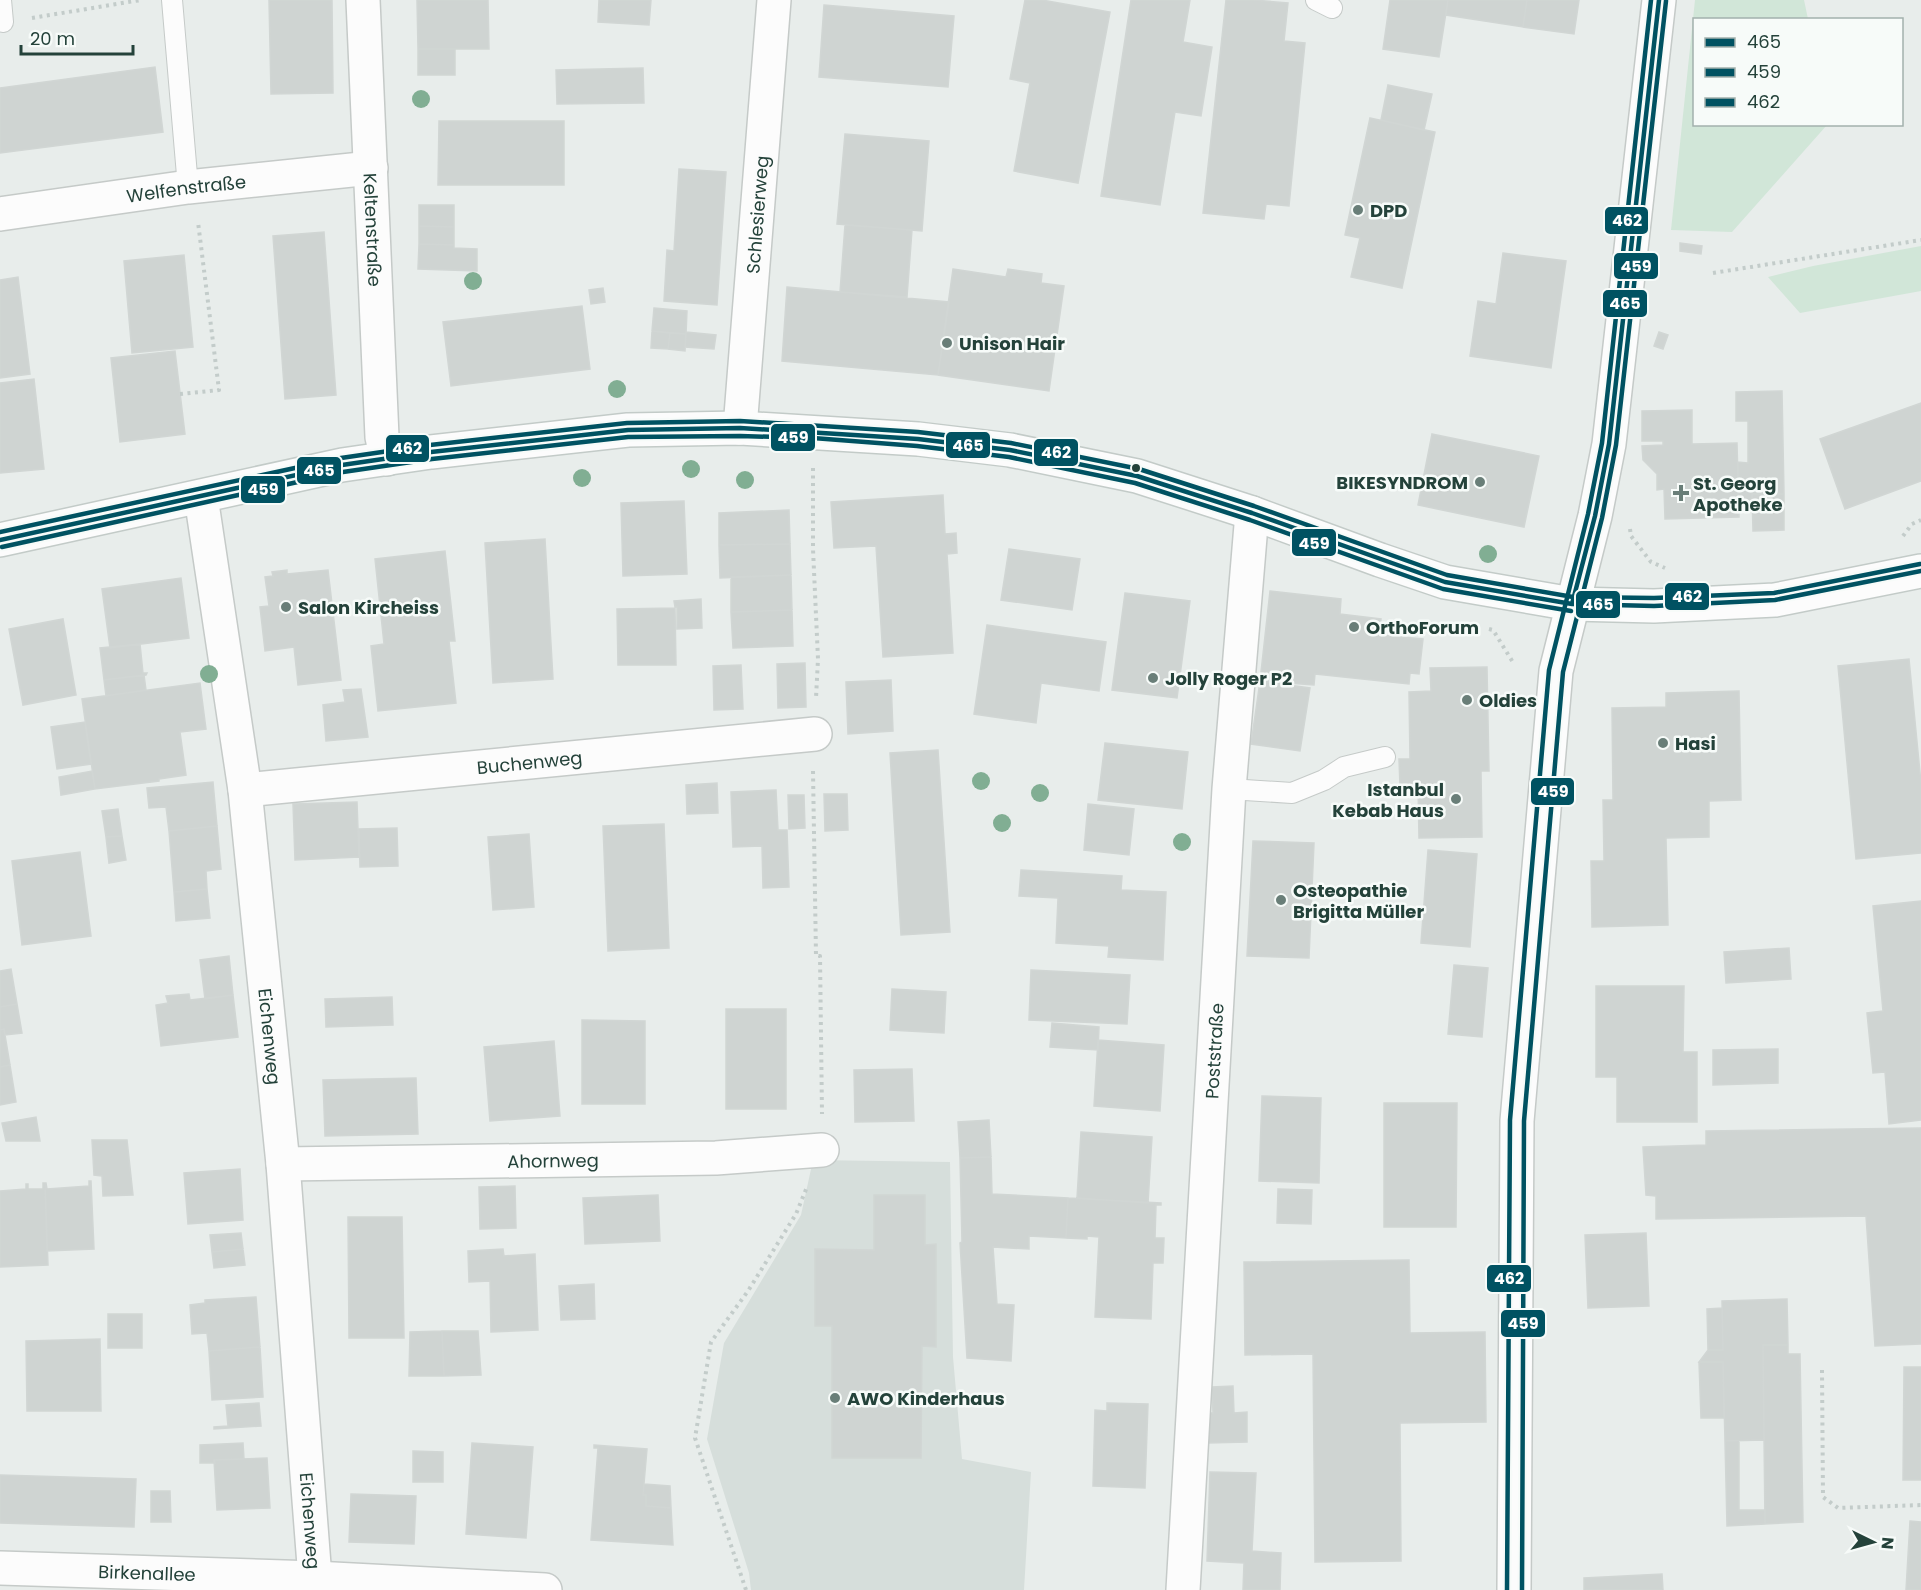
<svg xmlns="http://www.w3.org/2000/svg" width="1921" height="1590" viewBox="0 0 1921 1590" font-family="Poppins,sans-serif">
  <style>
    .built { fill: #d6dedb }
    .green { fill: #d1e6d8 }
    .building { fill: #cfd4d2; stroke: #d1d6d4; stroke-width: 1.5 }
    .lines { fill: none; stroke-linecap: round; stroke-linejoin: round }
    .lane-casing { stroke: #c5cac8; stroke-width: 22 }
    .street-casing { stroke: #c5cac8; stroke-width: 36 }
    .secondary-casing { stroke: #c3cbc8; stroke-width: 36 }
    .path { stroke: #c3ccca; stroke-width: 4; stroke-dasharray: 3 4.5; stroke-linecap: butt }
    .lane { stroke: #fcfcfc; stroke-width: 20 }
    .street { stroke: #fcfcfc; stroke-width: 33 }
    .secondary { stroke: #fcfcfc; stroke-width: 33 }
    .bus-1-casing { stroke: #f7fbf9; stroke-width: 9 }
    .bus-2-casing { stroke: #f7fbf9; stroke-width: 9 }
    .bus-3-casing { stroke: #f7fbf9; stroke-width: 9 }
    .bus-1 { stroke: #005262; stroke-width: 4.5 }
    .bus-2 { stroke: #005262; stroke-width: 4.5 }
    .bus-3 { stroke: #005262; stroke-width: 4.5 }
    .tree { fill: #81ae93 }
    .poi-dot { fill: #697e78; stroke: #f7fbf9; stroke-width: 2 }
    .bus-dot { fill: #24423a; stroke: #f7fbf9; stroke-width: 2 }
    .labels { text-anchor: middle; dominant-baseline: central; stroke-width: 5; stroke-linejoin: round; paint-order: stroke }
    .street-label { font-size: 18px; fill: #24423a; stroke: #f7fbf9 }
    .poi-label { font-size: 18px; font-weight: bold; fill: #24423a; stroke: #f7fbf9; text-anchor: start }
    .line-badge { stroke: #f7fbf9; stroke-width: 2 }
    .badge-label { font-size: 16px; text-anchor: middle; font-weight: bold; fill: #fff }
  </style>
  <rect width="100%" height="100%" fill="#e8edeb"/>
  <path class="built" d="M813,1160L950,1162L953,1357L962,1459L1031,1472L1024,1590H751L749,1573L707,1439L724,1343L801,1215Z"/>
  <path class="green" d="M1695,0H1804L1808,19L1694,20V124L1827,125L1732,232L1671,230Z
    M1921,246V291L1800,313L1768,277L1813,266Z"/>
  <path class="building" d="M269,0H332L333,93L271,94Z
    M417,0H488L489,49H418Z
    M599,0H651L649,25L598,22Z
    M1025,0H1042L1110,12L1078,183L1014,171L1030,83L1010,79Z
    M1131,0H1190L1183,42L1212,47L1201,116L1175,112L1160,205L1101,196Z
    M1226,0H1254L1288,3L1284,41L1305,43L1289,206L1266,204L1264,219L1203,213Z
    M1390,0H1448L1439,57L1383,49Z
    M1448,0H1527L1523,27L1446,15Z
    M1527,0H1579L1574,34L1523,27Z
    M824,5L954,16L948,87L819,77Z
    M418,49H455V75H418Z
    M155,67L163,132L0,153V88Z
    M643,68L644,103L557,104L556,70Z
    M1388,85L1432,94L1424,130L1381,120Z
    M1370,118L1435,132L1402,288L1351,277L1360,238L1345,235Z
    M439,121H564V185H438Z
    M845,134L929,141L922,231L837,224Z
    M679,169L726,172L717,305L664,301L667,250L674,251Z
    M419,205H454V227L419,226Z
    M845,225L912,230L907,297L840,292Z
    M419,226L454,227V245L419,244Z
    M324,232L336,395L285,399L273,236Z
    M1680,243L1702,246L1701,254L1680,251Z
    M419,244L454,245V248L477,249V271L418,269Z
    M1503,253L1566,261L1551,368L1470,356L1478,301L1496,304Z
    M184,255L193,347L132,353L124,261Z
    M953,269L1006,277L1008,269L1042,274L1041,283L1064,286L1049,391L938,375Z
    M18,277L30,374L0,378V280Z
    M787,287L949,302L938,375L782,361Z
    M603,288L605,302L591,304L589,290Z
    M582,306L590,369L451,386L443,322Z
    M654,308L687,311L686,334L652,331Z
    M652,331L670,333L668,349L651,348Z
    M686,332L716,335L714,349L685,347Z
    M1659,332L1668,335L1663,349L1654,346Z
    M670,333L686,334L685,351L668,349Z
    M175,351L185,434L120,442L111,358Z
    M34,379L44,469L0,473V383Z
    M1782,391L1784,494H1752V512H1738V462L1748,463V421H1736V392Z
    M1921,403V481L1845,509L1820,439Z
    M1692,410V444L1737,443L1739,517L1665,519L1664,489L1657,490V474L1643,460L1642,446L1663,445V441H1642V411Z
    M1432,434L1539,456L1524,527L1418,505Z
    M1752,494H1784V530L1753,531Z
    M943,495L945,534L956,533L957,553L947,554L953,653L883,657L876,546L834,548L831,502Z
    M684,501L687,574L623,576L621,503Z
    M789,510L790,544L719,545V513Z
    M545,539L553,679L493,683L485,543Z
    M790,544L791,575L720,578L719,545Z
    M1009,549L1080,559L1072,610L1001,600Z
    M445,551L455,641H449L456,703L378,711L371,646L384,644L375,559Z
    M287,570V574L328,570L341,680L298,685L294,647L265,651L260,607L269,606L265,577L273,576L272,572Z
    M791,575L792,610L731,612V577Z
    M181,578L189,638L110,648L102,589Z
    M1270,591L1341,599L1340,614L1381,619L1379,635L1423,639L1419,674L1410,673L1409,684L1315,674L1314,685L1260,681Z
    M1125,593L1190,601L1177,698L1112,690Z
    M701,599L702,628L677,629V607H675L674,601Z
    M675,608L676,665H618L617,609Z
    M792,610L793,646L733,648L731,612Z
    M63,619L76,695L23,705L9,629Z
    M987,625L1106,642L1099,691L1041,683L1036,723L974,714Z
    M140,644L143,673H147L146,675L104,680L100,648Z
    M1909,659L1921,783V853L1856,859L1838,666Z
    M805,663L806,707L778,708L777,664Z
    M741,665L743,709L714,710L713,666Z
    M1487,667L1489,771H1481L1482,837L1419,838L1418,785L1400,786L1399,759H1410L1409,692L1431,691L1430,668Z
    M144,675L146,690L106,696L104,680Z
    M891,680L893,731L848,734L846,682Z
    M1260,681L1310,688L1300,751L1251,744Z
    M200,683L206,729L180,732L186,775L159,779V781L95,789L82,699Z
    M361,689L368,737L326,741L323,705L345,702L343,690Z
    M1739,691L1741,800L1709,801V837L1666,838L1668,925L1592,927L1591,861H1604L1603,800H1613L1612,708L1666,707V693Z
    M85,722L91,764L57,769L51,727Z
    M1105,743L1188,752L1182,809L1098,800Z
    M938,750L950,932L901,935L890,753Z
    M92,771L95,789L61,795L59,777Z
    M213,782L217,826L169,831L166,807L149,808L147,788Z
    M717,783L718,813L687,814L686,785Z
    M776,790L778,830H787L789,887L763,888L762,846L733,847L731,792Z
    M824,794H847L848,830L825,831Z
    M788,795H804L805,828L789,829Z
    M357,802L359,857L295,860L293,804Z
    M1088,804L1134,809L1129,855L1084,850Z
    M118,809L122,836L106,837L102,811Z
    M664,824L669,948L608,951L603,826Z
    M217,826L221,869L206,871L207,889L174,892L169,831Z
    M397,828L398,866L360,867L359,829Z
    M529,834L534,907L493,910L488,837Z
    M122,836L126,860L109,863L106,837Z
    M1253,841L1314,843L1309,958L1247,956Z
    M1428,850L1477,854L1470,947L1421,943Z
    M80,852L91,936L22,945L12,861Z
    M1021,870L1122,876L1121,890L1166,892L1163,960L1108,957L1109,946L1056,943L1058,898L1019,896Z
    M207,889L210,918L176,921L174,892Z
    M1921,901V1120L1889,1124L1885,1072L1873,1073L1867,1013L1883,1011L1873,906Z
    M1789,948L1791,979L1726,983L1724,952Z
    M229,956L233,995L205,999L200,960Z
    M1454,965L1488,968L1482,1037L1448,1034Z
    M11,969L17,1004L0,1007V971Z
    M1031,970L1130,975L1127,1024L1029,1020Z
    M1596,986H1684L1683,1052H1697V1122H1617V1077H1596Z
    M892,989L946,992L944,1033L890,1030Z
    M189,994L190,1000L233,995L238,1037L161,1046L156,1005L168,1003L166,996Z
    M392,997L393,1025L326,1027L325,999Z
    M17,1004L22,1033L5,1035L4,1029L0,1030V1007Z
    M726,1009H786V1109H726Z
    M582,1020L645,1021V1104H582Z
    M1052,1023L1099,1027L1098,1050L1050,1047Z
    M4,1029L10,1065L0,1067V1030Z
    M1098,1040L1164,1045L1160,1111L1094,1106Z
    M554,1041L560,1116L490,1121L484,1047Z
    M1778,1049V1083L1713,1085V1050Z
    M10,1065L16,1102L0,1105V1067Z
    M912,1069L914,1121L855,1122L854,1070Z
    M416,1078L418,1134L325,1136L323,1080Z
    M1262,1096L1321,1098L1319,1183L1259,1181Z
    M1384,1103H1457L1456,1227H1384Z
    M36,1117L40,1141H6L2,1123Z
    M989,1120L991,1157L960,1158L958,1122Z
    M1921,1128V1344L1875,1346L1866,1216L1656,1219V1196L1646,1195L1643,1147L1706,1145V1131Z
    M1081,1132L1152,1137L1148,1203L1077,1198Z
    M92,1140H127L133,1195L103,1196L102,1176L94,1175Z
    M991,1157L992,1194L1068,1198L1066,1238L1029,1236V1249L993,1247L997,1304L1014,1305L1011,1361L967,1358L960,1243L962,1242L960,1158Z
    M240,1169L243,1220L188,1224L184,1173Z
    M89,1181H91L94,1249L47,1251L45,1183H46L47,1189L89,1186Z
    M43,1183H45L48,1265L0,1267V1191L26,1189V1184H28V1189H43Z
    M515,1186L516,1228L480,1229L479,1187Z
    M1278,1189L1312,1190L1311,1224L1277,1223Z
    M658,1195L660,1241L585,1244L583,1198Z
    M874,1195H925V1245L936,1244V1347L922,1346L921,1458H832V1326H815V1249L874,1250Z
    M1068,1198L1161,1203V1205H1156L1155,1238H1164L1163,1263H1153L1151,1319L1095,1317L1099,1237L1087,1236V1239L1066,1238Z
    M348,1217H402L404,1338H349Z
    M241,1233L243,1249L212,1252L210,1235Z
    M1646,1233L1649,1306L1588,1308L1585,1235Z
    M243,1249L245,1265L214,1268L212,1252Z
    M503,1249L504,1256L535,1254L538,1330L491,1332L490,1281L469,1282L468,1251Z
    M1409,1260L1410,1333L1485,1332L1486,1422L1400,1423L1401,1561L1315,1562L1313,1354L1245,1355L1244,1262Z
    M594,1284L595,1319L561,1320L559,1286Z
    M256,1297L260,1347L209,1351L207,1333L192,1334L190,1305L205,1303V1300Z
    M1787,1299L1788,1345H1763L1764,1440L1725,1441L1723,1362H1699L1708,1350H1723L1722,1301Z
    M1722,1308L1723,1350H1708L1707,1309Z
    M108,1314H142V1348H108Z
    M442,1331L444,1376H409L410,1332Z
    M442,1331H478L481,1375L444,1376Z
    M100,1339L101,1411H27L26,1341Z
    M1763,1345H1788V1354H1800L1803,1522L1765,1524Z
    M260,1347L263,1397L212,1400L209,1351Z
    M1699,1362H1723L1724,1418H1701Z
    M1904,1367H1921V1480H1903Z
    M1233,1386L1234,1413L1247,1412V1442L1208,1443V1413H1213L1212,1387Z
    M259,1403L261,1426L214,1429V1427L228,1426L226,1405Z
    M1107,1403L1148,1404L1145,1488L1093,1486L1095,1410L1107,1411Z
    M1725,1441H1739V1510H1765V1524L1727,1526Z
    M243,1443L244,1459L214,1460L215,1463H200V1445Z
    M472,1443L533,1447L526,1538L466,1534Z
    M594,1445L647,1449L643,1495H646V1506L671,1508L673,1545L591,1540L598,1448H594Z
    M413,1451L443,1452V1482H413Z
    M267,1458L270,1508L217,1510L214,1460Z
    M1210,1472L1256,1473L1252,1551L1281,1553L1280,1590H1243L1244,1563L1207,1561Z
    M0,1475L136,1479L134,1527L0,1523Z
    M644,1484L670,1486L671,1508L646,1506V1495H643Z
    M151,1491H170L171,1522H151Z
    M351,1494L416,1496L414,1544L349,1542Z
    M1910,1521L1921,1522V1590H1906Z
    M1662,1574L1663,1590H1584V1578Z"/>
  <g class="lines">
    <defs>
      <path id="lane" d="M1,0L3,22
        M172,0L188,187
        M1316,0L1332,8
        M1229,789L1292,793L1324,780L1344,767L1385,757"/>
      <g id="street">
        <path id="s1" d="M363,0L382,437L387,459"/>
        <path id="s2" d="M0,214L188,187L371,168"/>
        <path id="s3" d="M740,428L774,0"/>
        <path id="s4" d="M201,497L245,790L283,1164L315,1578"/>
        <path id="s5" d="M245,790L815,734"/>
        <path id="s6" d="M283,1164L716,1158L822,1150"/>
        <path id="s7" d="M0,1568L315,1578L545,1590"/>
        <path id="s8" d="M1183,1590L1229,789L1252,513"/>
        <path d="M1514,1590L1517,1121L1556,671L1595,516L1609,444L1659,0"/>
      </g>
      <path id="secondary" d="M0,540L342,465L431,452L628,430L740,428L918,439L1010,450L1137,476L1252,513L1380,560L1445,582L1572,604L1654,606L1775,600L1921,571"/>
    </defs>
    <use href="#lane" class="lane-casing"/>
    <use href="#street" class="street-casing"/>
    <use href="#secondary" class="secondary-casing"/>
    <path class="path" d="M32,18L141,0
      M1713,273L1921,240
      M180,394L219,390L198,222
      M813,468V549L818,659L816,698
      M1630,529L1631,536L1651,562L1665,568
      M1903,536L1912,524L1921,520
      M1489,629L1493,630L1514,664
      M813,771L816,956H820L822,1114
      M1822,1370L1823,1497L1838,1508L1921,1505
      M746,1590L695,1438L711,1342L748,1291L796,1214L807,1187"/>
    <use href="#lane" class="lane"/>
    <use href="#street" class="street"/>
    <use href="#secondary" class="secondary"/>
    <defs>
      <path id="bus-1" d="M0,540L342,465L431,452L628,430L740,428L918,439L1010,450L1137,476L1252,513L1445,582L1572,604L1654,606L1775,600L1921,571
        M1572,604L1595,516L1609,444L1659,0"/>
      <path id="bus-2" d="M2,547L343,472L432,459L628,437L740,436L813,438L917,446L1009,457L1135,483L1250,520L1443,589L1571,611
        M1522,1590L1524,1121L1563,672L1602,518L1616,445L1666,1"/>
      <path id="bus-3" d="M0,532L341,458L430,445L627,423L740,421L918,432L1011,443L1139,469L1254,506L1447,575L1573,597L1654,598L1774,593L1920,564
        M1507,1590L1510,1120L1549,670L1588,514L1602,443L1651,0"/>
    </defs>
    <use href="#bus-1" class="bus-1-casing"/>
    <use href="#bus-2" class="bus-2-casing"/>
    <use href="#bus-3" class="bus-3-casing"/>
    <use href="#bus-1" class="bus-1"/>
    <use href="#bus-2" class="bus-2"/>
    <use href="#bus-3" class="bus-3"/>
  </g>
  <g class="tree">
    <circle cx="421" cy="99" r="9"/>
    <circle cx="473" cy="281" r="9"/>
    <circle cx="617" cy="389" r="9"/>
    <circle cx="691" cy="469" r="9"/>
    <circle cx="582" cy="478" r="9"/>
    <circle cx="745" cy="480" r="9"/>
    <circle cx="1488" cy="554" r="9"/>
    <circle cx="209" cy="674" r="9"/>
    <circle cx="981" cy="781" r="9"/>
    <circle cx="1040" cy="793" r="9"/>
    <circle cx="1002" cy="823" r="9"/>
    <circle cx="1182" cy="842" r="9"/>
  </g>
  <g class="poi-dot">
    <circle cx="1358" cy="210" r="6"/>
    <circle cx="947" cy="343" r="6"/>
    <circle cx="1480" cy="482" r="6"/>
    <path d="M1678 484h6v6h6v6h-6v6h-6v-6h-6v-6h6z"/>
    <circle cx="286" cy="607" r="6"/>
    <circle cx="1354" cy="627" r="6"/>
    <circle cx="1153" cy="678" r="6"/>
    <circle cx="1467" cy="700" r="6"/>
    <circle cx="1663" cy="743" r="6"/>
    <circle cx="1456" cy="799" r="6"/>
    <circle cx="1281" cy="900" r="6"/>
    <circle cx="835" cy="1398" r="6"/>
  </g>
  <circle class="bus-dot" cx="1136" cy="468" r="5"/>
  <g class="labels">
    <g class="street-label">
      <text stroke="none"><textPath href="#s2" startOffset="188">Welfenstraße</textPath></text>
      <text stroke="none"><textPath href="#s3" startOffset="214">Schlesierweg</textPath></text>
      <text stroke="none"><textPath href="#s1" startOffset="230">Keltenstraße</textPath></text>
      <text stroke="none"><textPath href="#s5" startOffset="286">Buchenweg</textPath></text>
      <text stroke="none"><textPath href="#s4" startOffset="544">Eichenweg</textPath></text>
      <text stroke="none"><textPath href="#s8" startOffset="540">Poststraße</textPath></text>
      <text stroke="none"><textPath href="#s6" startOffset="270">Ahornweg</textPath></text>
      <text stroke="none"><textPath href="#s4" startOffset="1030">Eichenweg</textPath></text>
      <text stroke="none"><textPath href="#s7" startOffset="147">Birkenallee</textPath></text>
    </g>
    <g class="poi-label">
      <text x="1370" y="210">DPD</text>
      <text x="959" y="343">Unison Hair</text>
      <text x="1468" y="482" text-anchor="end">BIKESYNDROM</text>
      <text x="1693" y="483">St. Georg<tspan x="1693" dy="21">Apotheke</tspan></text>
      <text x="298" y="607">Salon Kircheiss</text>
      <text x="1366" y="627">OrthoForum</text>
      <text x="1165" y="678">Jolly Roger P2</text>
      <text x="1479" y="700">Oldies</text>
      <text x="1675" y="743">Hasi</text>
      <text x="1444" y="789" text-anchor="end">Istanbul<tspan x="1444" dy="21">Kebab Haus</tspan></text>
      <text x="1293" y="890">Osteopathie<tspan x="1293" dy="21">Brigitta Müller</tspan></text>
      <text x="847" y="1398">AWO Kinderhaus</text>
    </g>
  </g>
  <g class="line-badge">
    <rect x="1604" y="206" width="45" height="29" rx="6" fill="#005262"/>
    <rect x="1613" y="252" width="46" height="28" rx="6" fill="#005262"/>
    <rect x="1602" y="289" width="46" height="29" rx="6" fill="#005262"/>
    <rect x="770" y="423" width="46" height="29" rx="6" fill="#005262"/>
    <rect x="945" y="431" width="46" height="28" rx="6" fill="#005262"/>
    <rect x="385" y="434" width="45" height="29" rx="6" fill="#005262"/>
    <rect x="1033" y="438" width="46" height="29" rx="6" fill="#005262"/>
    <rect x="296" y="456" width="46" height="29" rx="6" fill="#005262"/>
    <rect x="240" y="475" width="46" height="29" rx="6" fill="#005262"/>
    <rect x="1291" y="528" width="46" height="29" rx="6" fill="#005262"/>
    <rect x="1664" y="582" width="46" height="29" rx="6" fill="#005262"/>
    <rect x="1575" y="590" width="46" height="29" rx="6" fill="#005262"/>
    <rect x="1530" y="777" width="45" height="29" rx="6" fill="#005262"/>
    <rect x="1486" y="1264" width="46" height="29" rx="6" fill="#005262"/>
    <rect x="1500" y="1309" width="46" height="29" rx="6" fill="#005262"/>
  </g>
  <g class="badge-label">
    <text x="1627" y="226">462</text>
    <text x="1636" y="272">459</text>
    <text x="1625" y="309">465</text>
    <text x="793" y="443">459</text>
    <text x="968" y="451">465</text>
    <text x="407" y="454">462</text>
    <text x="1056" y="458">462</text>
    <text x="319" y="476">465</text>
    <text x="263" y="495">459</text>
    <text x="1314" y="549">459</text>
    <text x="1687" y="602">462</text>
    <text x="1598" y="610">465</text>
    <text x="1553" y="797">459</text>
    <text x="1509" y="1284">462</text>
    <text x="1523" y="1329">459</text>
  </g>
  <rect x="1693" y="18" width="210" height="108" fill="#f7fbf9" stroke="#a3b1ad" stroke-width="1.5"/>
  <rect x="1705" y="38" width="30" height="9" fill="#005262" stroke="#a3b1ad" stroke-width="1.5"/>
  <text x="1747" y="48" font-size="18" fill="#24423a">465</text>
  <rect x="1705" y="68" width="30" height="9" fill="#005262" stroke="#a3b1ad" stroke-width="1.5"/>
  <text x="1747" y="78" font-size="18" fill="#24423a">459</text>
  <rect x="1705" y="98" width="30" height="9" fill="#005262" stroke="#a3b1ad" stroke-width="1.5"/>
  <text x="1747" y="108" font-size="18" fill="#24423a">462</text>
  <g transform="translate(1873 1542) rotate(95)" stroke="#f7fbf9" stroke-width="4.5" paint-order="stroke">
  <path d="M0-4.5L10 22L0 15L-10 22Z" fill="#24423a"/>
  <text y="-9" font-size="16" font-weight="bold" text-anchor="middle" fill="#24423a">N</text>
  </g>
  <path d="M21 45v9h112v-9" fill="none" stroke="#24423a" stroke-width="3"/>
  <text x="30" y="45" font-size="18" fill="#24423a" stroke="#f7fbf9" stroke-width="4.5" paint-order="stroke">20 m</text>
</svg>
